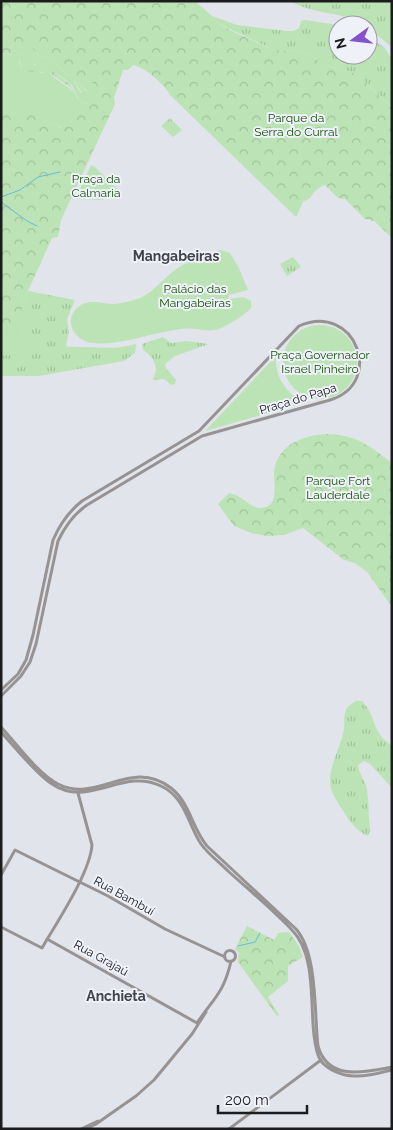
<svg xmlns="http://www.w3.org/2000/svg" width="393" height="1130" viewBox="0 0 393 1130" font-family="Raleway,sans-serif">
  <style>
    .grass { fill: url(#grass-tufts) }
    .forest { fill: url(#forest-crowns) }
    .green { fill: #bce3b5 }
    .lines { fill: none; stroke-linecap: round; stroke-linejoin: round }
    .stream { stroke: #67bada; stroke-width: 1 }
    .tertiary { stroke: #979393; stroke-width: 3 }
    .labels { text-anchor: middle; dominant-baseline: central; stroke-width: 4; stroke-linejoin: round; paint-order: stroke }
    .park-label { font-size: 12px; fill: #115305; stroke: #eff1f9 }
    .street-label { font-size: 12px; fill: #1c1c1f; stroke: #eff1f9 }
    .neighbourhood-label { font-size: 14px; font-weight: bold; fill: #424349; stroke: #eff1f9 }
  </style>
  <defs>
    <pattern id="grass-tufts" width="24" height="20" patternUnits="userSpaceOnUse" patternTransform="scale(1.25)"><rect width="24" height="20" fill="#bce3b5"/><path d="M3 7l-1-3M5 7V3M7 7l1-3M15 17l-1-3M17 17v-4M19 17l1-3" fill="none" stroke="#a1c29b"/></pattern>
    <pattern id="forest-crowns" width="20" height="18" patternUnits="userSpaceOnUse" patternTransform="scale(1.25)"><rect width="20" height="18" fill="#bce3b5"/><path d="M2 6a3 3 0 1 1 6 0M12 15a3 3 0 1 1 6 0" fill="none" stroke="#a1c29b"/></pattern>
  </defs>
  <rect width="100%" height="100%" fill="#e2e4eb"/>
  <path class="grass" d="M290,1H392V47L368,28V25C360,25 353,19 346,17C327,12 307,11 290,1Z
    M212,16L237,25L287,31H293L299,28L301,21L305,20L338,25V55H368V37L384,47L392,59V108L374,90L354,73L326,66L309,54L295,51L274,50L215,22Z
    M170,118L182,130L173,137L161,126Z
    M293,257L301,267L287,276L280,264Z
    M28,291L75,300L67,319L69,332L66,345L67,347C91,346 113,351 136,344L135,353L124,361L39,376H1V341L22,311V304Z
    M163,337L171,343L186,341L209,344L175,356L165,364L166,368L176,380L175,384L171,385L164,379L155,380L152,379C161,369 153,356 143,350L142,344Z
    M356,701H362C376,715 371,732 392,746V788L370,764L364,761L358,765C359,774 365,780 367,789C369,802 368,816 370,830L368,836C356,831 351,823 344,812C341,807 337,802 334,796C323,776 338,754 343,734C347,719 339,710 356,701Z"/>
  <path class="forest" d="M1,1H195L212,16L215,22L236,33L274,50L295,51L309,54L326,66L354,73L359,76L392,108V238L374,221L365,219L345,199L338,198L325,185L322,186L315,191L310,198L303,202L296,217L171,96C164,84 146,68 133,65L128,70H123L114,98L115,104L61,220L58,237L52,238L22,304V311L24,317L18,331L1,341V109L30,112L61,128L70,109H80L71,88L48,72H23L20,67V59L22,66L35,65L37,63L43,67L49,68L70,84L78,99L84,104H87L84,96L74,81L80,84L82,87L87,91V79L68,75L49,58L39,56L32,48L20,56L1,53Z
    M328,434C359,436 368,445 392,463V607L367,572L355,563L344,560L303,528L284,535L267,536L251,533L234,526L218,504L229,493C242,495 250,508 260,508C283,508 271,478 275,466C282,442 306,435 328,434Z
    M247,926L274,940L278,933L289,932L299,946L303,957L288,966V981L268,997L279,1015L277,1016L238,962L239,953L235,949Z"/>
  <path class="green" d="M28,48H32L39,56L49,58L68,75L87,78L98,87L96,91C85,94 83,84 74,81L80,92L91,98V102L84,104C76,99 76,91 71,84C66,80 49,67 43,67L41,70L38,68L37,63L25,70L19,59L20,67L23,72L39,71L42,73L47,70C60,87 74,82 80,109L70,110L62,128L30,113L1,109V53L20,56Z
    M91,165L95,167L118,190L117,194L102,200L78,199L77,195Z
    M220,250L230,253L239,268L248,290L229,295L228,299L243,297L251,301C251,304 252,305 251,308C248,313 225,327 219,329C207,333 195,327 182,329C151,332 123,346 92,343C72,340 62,317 81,305C90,299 103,304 114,304C123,303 132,301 140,298C154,291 163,279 175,270C189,260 205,255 220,250Z
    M22,317L33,319L36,326L28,334V338L32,342L31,349L2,356L1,339L17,330Z
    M283 362a37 37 0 1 1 74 0a37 37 0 1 1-74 0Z
    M276,356C275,379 286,392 304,403L205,431Z"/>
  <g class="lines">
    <path class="stream" d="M1,197L20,190L38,177L60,172
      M1,202L27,221L37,226
      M238,946L255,942L260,933"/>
    <path class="tertiary" d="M1,690L18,674L26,660L33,635L53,540C60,524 68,512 82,501L199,431L299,326C355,301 386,383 330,400L202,436L87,505C74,514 65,526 58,541L36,644L30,662L21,676L1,696
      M1,727C16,743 39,775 58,784C97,804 131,757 171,788C190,803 192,828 207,846L296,929C318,954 314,1013 318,1046C328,1082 366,1072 392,1067
      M1,732C15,747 36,774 52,784C89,809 123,767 161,786C185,797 188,824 201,844C208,854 219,862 228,871C249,890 272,909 292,930C316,954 310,1003 314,1035C315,1043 316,1054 321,1061C328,1070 343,1076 354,1076C366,1077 380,1073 392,1070
      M1,875L15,850L108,896L165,929L225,957
      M1,927L42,948C57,922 90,873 92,845L78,793
      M47,939L197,1023
      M224.5 956a5.5 5.5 0 1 1 11 0a5.5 5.5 0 1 1-11 0Z
      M197,1023C213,999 224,993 231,961
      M81,1129L98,1121
      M86,1129L96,1124L136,1096L154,1080L192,1034L206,1012
      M229,1129L321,1060"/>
  </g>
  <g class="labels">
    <g class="park-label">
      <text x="296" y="118">Parque da<tspan x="296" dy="14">Serra do Curral</tspan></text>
      <text x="96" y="179">Praça da<tspan x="96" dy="14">Calmaria</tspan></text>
      <text x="195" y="289">Palácio das<tspan x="195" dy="14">Mangabeiras</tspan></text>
      <text x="320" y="355">Praça Governador<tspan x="320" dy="14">Israel Pinheiro</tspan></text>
      <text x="338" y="481">Parque Fort<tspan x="338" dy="14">Lauderdale</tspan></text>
    </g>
    <g class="street-label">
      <text transform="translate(298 399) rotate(-17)">Praça do Papa</text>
      <text transform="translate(124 896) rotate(29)">Rua Bambuí</text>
      <text transform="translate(101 958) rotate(29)">Rua Grajaú</text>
    </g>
    <g class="neighbourhood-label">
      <text x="176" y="256">Mangabeiras</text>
      <text x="116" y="996">Anchieta</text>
    </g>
  </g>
  <rect width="393" height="1130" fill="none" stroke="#1c1c1f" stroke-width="5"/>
  <g transform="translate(353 40) rotate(255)"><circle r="24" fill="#eff1f9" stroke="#9b9ca2"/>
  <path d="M0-4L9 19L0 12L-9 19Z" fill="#8452cb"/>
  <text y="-8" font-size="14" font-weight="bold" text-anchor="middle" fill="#1c1c1f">N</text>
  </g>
  <path d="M218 1105v8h89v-8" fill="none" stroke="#1c1c1f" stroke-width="2.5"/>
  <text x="225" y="1105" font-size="15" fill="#1c1c1f" stroke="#eff1f9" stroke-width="4" paint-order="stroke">200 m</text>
</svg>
